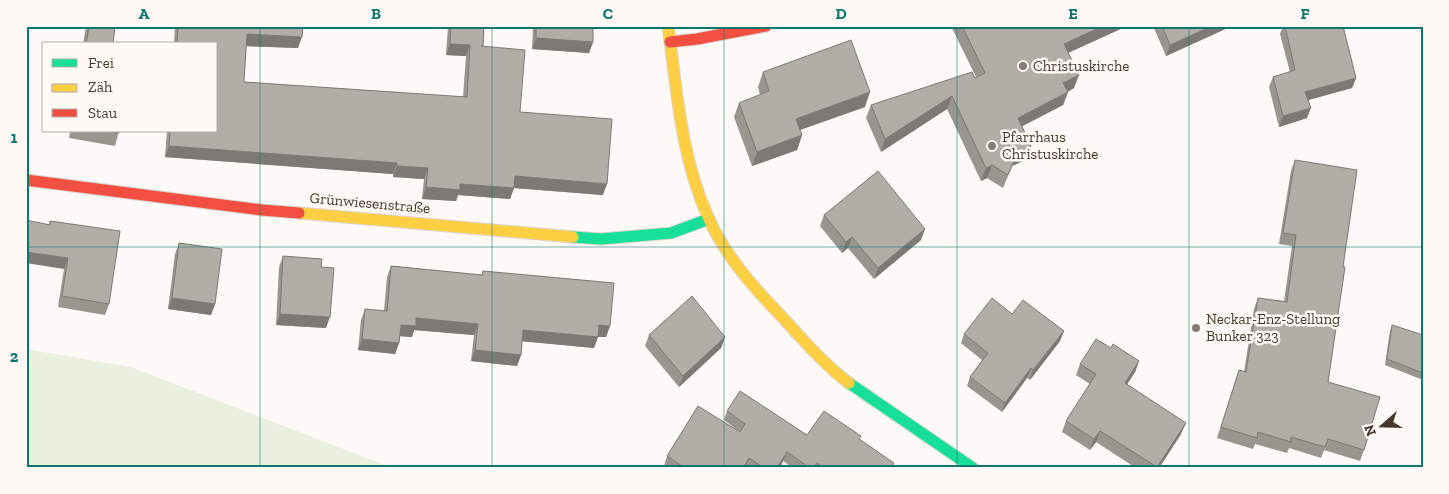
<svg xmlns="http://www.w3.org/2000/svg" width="1449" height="494" viewBox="0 0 1449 494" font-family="'Zilla Slab',serif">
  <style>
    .green { fill: #eaf0de }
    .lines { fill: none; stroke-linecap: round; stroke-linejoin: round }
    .fast-casing { stroke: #dad4ce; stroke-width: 13 }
    .slow-casing { stroke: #dad4ce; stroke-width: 13 }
    .jam-casing { stroke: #dad4ce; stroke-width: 13 }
    .fast { stroke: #16e098; stroke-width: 11 }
    .slow { stroke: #ffcf43; stroke-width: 11 }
    .jam { stroke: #f24e42; stroke-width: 11 }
    .wall { fill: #99958f }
    .shaded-wall { fill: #7d7974 }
    .building { fill: #b2ada6; stroke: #7d7974 }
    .grid { fill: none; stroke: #0f766e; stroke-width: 1; stroke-opacity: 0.55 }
    .poi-dot { fill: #847c74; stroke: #fef9f4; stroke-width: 2 }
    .labels { text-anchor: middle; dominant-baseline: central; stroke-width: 5; stroke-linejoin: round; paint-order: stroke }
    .poi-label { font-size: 15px; fill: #43392e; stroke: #fef9f4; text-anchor: start }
    .street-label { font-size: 15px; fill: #43392e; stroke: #fef9f4 }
    .neatline { fill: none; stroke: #0f766e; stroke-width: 2 }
    .grid-label { font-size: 16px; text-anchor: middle; font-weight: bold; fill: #0f766e }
  </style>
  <rect width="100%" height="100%" fill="#fcf9f6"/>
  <path class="green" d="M26,349L131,367L393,468H26Z"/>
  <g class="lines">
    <defs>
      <path id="fast" d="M573,237L601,239L671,233L709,219
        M849,383L973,468"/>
      <path id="slow" d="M668,26C677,91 681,159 709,219C726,257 755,289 784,319C803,340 826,366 849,383
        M299,213L573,237"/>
      <path id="jam" d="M670,42L697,39L766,26
        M26,180L262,210L299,213"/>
    </defs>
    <use href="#fast" class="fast-casing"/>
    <use href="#slow" class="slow-casing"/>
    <use href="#jam" class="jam-casing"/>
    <use href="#fast" class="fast"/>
    <use href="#slow" class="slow"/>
    <use href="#jam" class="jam"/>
  </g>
  <path class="wall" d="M81,26H115L113,44H83L86,27Z
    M175,26H303L298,48L246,46L244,82L463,97L466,56L446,55L448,26H484L483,46L520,112L603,195L514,188L510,199L458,195L456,201L422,199L424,179L393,177V174L165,157L167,131H216V44H174Z
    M533,26H593V42L589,53L532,49Z
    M951,26H1127L1068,53L1074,88L1068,92L1063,105L1022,126L1031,146L1027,159L1012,166L1003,188L987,178L981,181L947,109L881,152L866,118L871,105L976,77Z
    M1153,26H1232L1166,56Z
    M1283,26H1355L1343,29L1356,78L1352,88L1308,100L1307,118L1279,127L1269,87L1273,77L1290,72L1280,34Z
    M763,72L865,107L800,130L802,135L797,150L752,166L734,117L739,103L760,95L758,87Z
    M70,131H119L115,146L69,138Z
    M1295,160L1343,267L1328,382L1364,450L1360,461L1324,450L1321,458L1289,448L1287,453L1255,444L1253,449L1217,438L1239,370L1244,372L1254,309L1258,298L1284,301L1292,246L1279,244L1291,171Z
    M824,215L921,240L874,279L848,248L842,253L820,226Z
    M50,221L109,304L105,315L58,307L64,269L49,224Z
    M179,243L215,304L211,315L168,309L175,254Z
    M283,256L326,328L276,325L279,267Z
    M391,266L481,275L483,271L610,326L606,337H598L594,348L522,341L521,355L517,366L471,361L474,335L414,330L412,337L400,336L399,343L395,354L358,350L361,320L365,309L384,311L387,277Z
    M1012,314L1064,331L1060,341L1030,380L1027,378L1002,412L967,386L970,377L982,360L961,343L964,334Z
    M1392,325L1423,335V380L1385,365L1390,331Z
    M649,335L725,337L721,348L679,387L645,346Z
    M1111,348L1139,361L1135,372L1127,384L1181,434L1159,468H1136L1096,442L1090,450L1062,432L1066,421L1090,384L1076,375L1080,364Z
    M727,411L807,435L860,439L893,468H793L783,461L780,468H667L664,466L667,456L740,432L724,420Z"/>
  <path class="shaded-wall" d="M1103,26H1127L1059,57L1064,44Z
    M1212,26H1232L1166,56L1170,45Z
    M1339,26H1355L1338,31Z
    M247,34L302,37L298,48L243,46Z
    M536,38L593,42L589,53L532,49Z
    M450,44L470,45L466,56L446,55Z
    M1079,75L1074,88L1058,96L1063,83Z
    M1356,78L1352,88L1301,102L1305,92Z
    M870,92L865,107L791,133L796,119Z
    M1068,92L1063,105L1013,131L1018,118Z
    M952,96L947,109L881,152L885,139Z
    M1311,108L1307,118L1279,127L1283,116Z
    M802,135L797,150L752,166L757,152Z
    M169,146L397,163L393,174L165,157Z
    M1031,146L1027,159L1012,166L1003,188L1017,153Z
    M992,165L987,178L981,181L986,168Z
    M397,166L428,168L424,179L393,177Z
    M515,176L607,184L603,195L514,188L510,199L458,195L456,201L422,199L426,187Z
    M925,229L921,240L874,279L878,268Z
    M852,237L848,248L842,253L846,242Z
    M26,252L68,258L64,269L26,263Z
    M172,298L215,304L211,315L168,309Z
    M280,314L330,317L326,328L276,325Z
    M416,318L478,324L474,335L414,330L412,337L397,336L401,325Z
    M599,325L610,326L606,337H598L594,348L519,341L523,330Z
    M1064,331L1060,341L1030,380L1033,370Z
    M725,337L721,348L679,387L683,376Z
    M362,339L399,343L395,354L358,350Z
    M475,350L521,355L517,366L471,361Z
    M1139,361L1135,372L1121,394L1125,383Z
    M1031,368L1027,378L1002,412L1005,403Z
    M1186,423L1181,434L1159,468H1156Z
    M1100,431L1096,442L1090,450L1094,439Z
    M787,452L783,461L780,468H777Z
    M749,458L745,468H743Z"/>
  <path class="building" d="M89,26H115L113,44H86Z
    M178,26H303L302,37L247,34L244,82L467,97L470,45L450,44L451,26H484L483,46H481L525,50L520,112L612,119L607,184L515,176L514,188L460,184V190L426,187L428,168L397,166V163L169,146L170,131H216V44H177Z
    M536,26H593V42L536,38Z
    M962,26H1103L1064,44L1079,75L1063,83L1068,92L1018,118L1031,146L1017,153L1008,175L992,165L986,168L952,96L885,139L871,105L972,72L975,78L985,73Z
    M1162,26H1212L1170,45Z
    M1285,26H1343L1356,78L1305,92L1311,108L1283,116L1273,77L1295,70Z
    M851,40L870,92L796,119L802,135L757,152L739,103L769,91L763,72Z
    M107,131H119V133Z
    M1295,160L1357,170L1343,267H1345L1328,382L1380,397L1364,450L1328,439L1325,447L1291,437V442L1258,432L1257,438L1221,427L1239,370L1246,372L1258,298L1287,302L1296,235L1283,233Z
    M878,171L925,229L878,268L852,237L846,242L824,215Z
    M26,220L50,225V221L120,231L109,304L62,296L68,258L26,252Z
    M179,243L222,249L215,304L172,298Z
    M283,256L322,259L321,267L334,268L330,317L280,314Z
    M391,266L482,275L483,271L614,283L610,326L599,325L598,337L523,330L521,355L475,350L478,324L416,318V326L401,325L399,343L362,339L365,309L387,311Z
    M692,296L725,337L683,376L649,335Z
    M992,298L1012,314L1023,300L1064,331L1033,370L1031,368L1005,403L970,377L988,353L964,334Z
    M1392,325L1423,335V373L1387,359Z
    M1096,339L1111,348L1113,344L1139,361L1125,383L1186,423L1157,467L1100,431L1094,439L1066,421L1096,374L1080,364Z
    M740,391L807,435L824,411L861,436L859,439L894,463L891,468H824L817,463L813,468H810L787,452L777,468H764L749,458L743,468H685L667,456L698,406L740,432L745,424L727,411Z"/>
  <path class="grid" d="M260,26V468M492,26V468M724,26V468M957,26V468M1189,26V468M26,247H1423"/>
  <g class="poi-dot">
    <circle cx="1023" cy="66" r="5"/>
    <circle cx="992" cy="146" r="5"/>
    <circle cx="1196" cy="328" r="5"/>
  </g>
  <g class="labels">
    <g class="poi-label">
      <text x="1033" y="66">Christuskirche</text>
      <text x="1002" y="137">Pfarrhaus<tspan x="1002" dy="17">Christuskirche</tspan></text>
      <text x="1206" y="319">Neckar-Enz-Stellung<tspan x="1206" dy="17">Bunker 323</tspan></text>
    </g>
    <g class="street-label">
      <text transform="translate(370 203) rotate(5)">Grünwiesenstraße</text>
    </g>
  </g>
  <rect width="1449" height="494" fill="none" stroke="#fef9f4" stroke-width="55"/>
  <rect x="42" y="42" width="175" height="90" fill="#fef9f4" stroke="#b3aca5"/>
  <rect x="52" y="59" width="25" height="8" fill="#16e098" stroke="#b3aca5"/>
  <text x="88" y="68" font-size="15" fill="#43392e">Frei</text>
  <rect x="52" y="84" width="25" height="8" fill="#ffcf43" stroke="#b3aca5"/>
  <text x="88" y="92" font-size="15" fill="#43392e">Zäh</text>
  <rect x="52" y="109" width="25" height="8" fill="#f24e42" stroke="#b3aca5"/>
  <text x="88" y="118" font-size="15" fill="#43392e">Stau</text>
  <g transform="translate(1382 426) rotate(250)" stroke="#fef9f4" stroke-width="4" paint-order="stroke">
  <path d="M0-4L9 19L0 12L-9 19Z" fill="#43392e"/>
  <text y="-8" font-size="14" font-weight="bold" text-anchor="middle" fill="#43392e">N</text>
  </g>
  <rect x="28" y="28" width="1394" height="438" class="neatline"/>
  <g class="grid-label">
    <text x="144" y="19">A</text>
    <text x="376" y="19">B</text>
    <text x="608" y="19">C</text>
    <text x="841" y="19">D</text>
    <text x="1073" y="19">E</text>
    <text x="1305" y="19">F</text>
    <text x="14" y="143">1</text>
    <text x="14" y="362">2</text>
  </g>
</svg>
